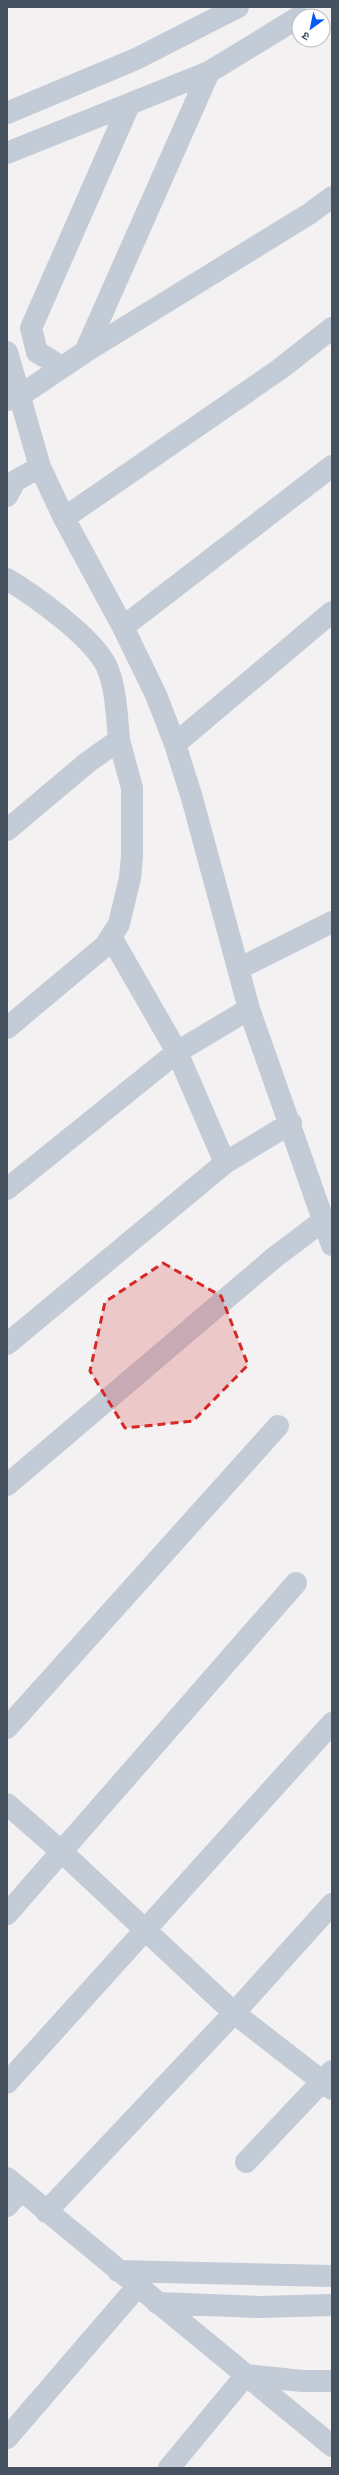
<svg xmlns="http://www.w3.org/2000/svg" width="339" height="2475" viewBox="0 0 339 2475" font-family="'Noto Sans','Noto Sans Devanagari',sans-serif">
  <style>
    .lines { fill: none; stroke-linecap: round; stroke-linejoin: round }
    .minor { stroke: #c3cbd7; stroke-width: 22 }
    .marked { fill: #d62828; fill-opacity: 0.2; stroke: #d62828; stroke-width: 3; stroke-dasharray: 8 5; stroke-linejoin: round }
  </style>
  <rect width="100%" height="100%" fill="#f3f1f1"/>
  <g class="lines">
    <path class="minor" d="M7,113L136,59L238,7
      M7,153L209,72L299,17
      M7,352L40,467L64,518L123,627L156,695L175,744L192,798L249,1009L332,1245
      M85,352L209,72
      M62,367L37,352L31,328L129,105
      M8,400L21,395L85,352L309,214L332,197
      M7,496L15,481L40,467
      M64,518L280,369L332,328
      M7,579C35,596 91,636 106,665C116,685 117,718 119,740L88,762L7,830
      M123,627L332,466
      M175,744L332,612
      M111,937L177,1052L225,1163
      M238,969L332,922
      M7,1028L105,946L119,924L130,878L132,856V788L119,740
      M7,1189L177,1052L249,1009
      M7,1344L225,1163L291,1123
      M7,1485L275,1257L324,1220
      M7,1728L278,1426
      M7,1804L62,1852L234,2013L332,2089
      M7,1914L296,1583
      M7,2083L332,1723
      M246,2162L332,2071
      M7,2178L332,2446
      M7,2206L21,2190
      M46,2212L234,2013L332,1904
      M118,2271L332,2276
      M157,2303L259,2307L332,2305
      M246,2375L302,2381H332
      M7,2438L137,2287
      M169,2468L246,2375"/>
  </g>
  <path class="marked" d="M163,1263L221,1296L248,1365L193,1421L125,1428L90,1371L105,1302Z"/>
  <rect width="339" height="2475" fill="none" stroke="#465260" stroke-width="16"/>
  <g transform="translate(311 28) rotate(213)"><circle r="19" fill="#ffffff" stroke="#b5babf"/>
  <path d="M0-3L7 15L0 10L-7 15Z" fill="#0759f7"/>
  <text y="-6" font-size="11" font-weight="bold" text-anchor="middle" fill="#465260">उ</text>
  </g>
</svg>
